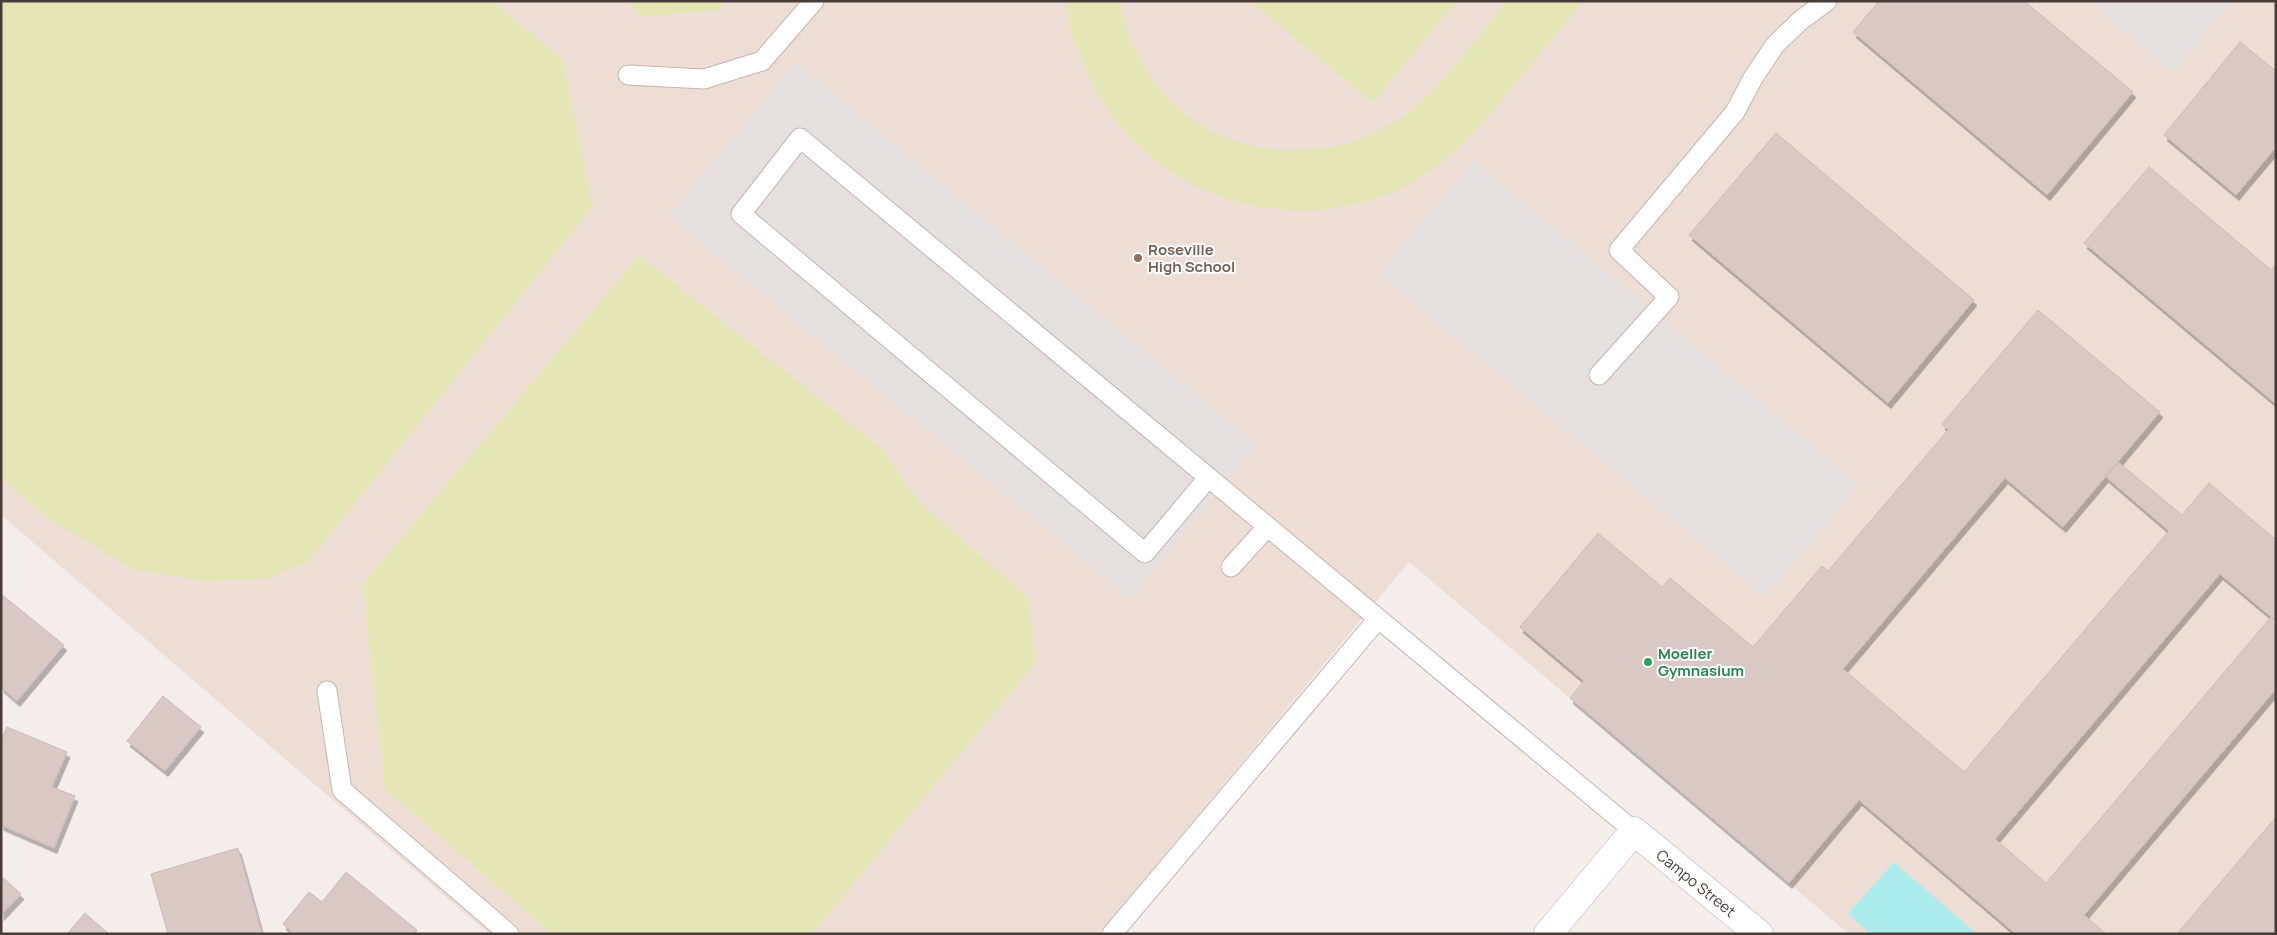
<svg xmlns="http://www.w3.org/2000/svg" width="2277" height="935" viewBox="0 0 2277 935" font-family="Manrope,sans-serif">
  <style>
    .education { fill: #edddd5 }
    .green { fill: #e4e6b6 }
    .parking { fill: #e3e0df }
    .water { fill: #abeded }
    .building { fill: #d9c8c3; stroke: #d0bab4; filter: url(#shadow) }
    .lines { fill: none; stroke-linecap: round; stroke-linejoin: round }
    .service-casing { stroke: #c3b5b0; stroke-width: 21 }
    .minor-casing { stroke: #c3b5b0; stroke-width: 29 }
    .service { stroke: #fff; stroke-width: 19 }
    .minor { stroke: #fff; stroke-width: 28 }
    .education-dot { fill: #8d6e63; stroke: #fff; stroke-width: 2 }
    .leisure-dot { fill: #2e9e5b; stroke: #fff; stroke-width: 2 }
    .labels { text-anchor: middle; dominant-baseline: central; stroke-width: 4; stroke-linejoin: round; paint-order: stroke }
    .education-label { font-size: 15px; font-weight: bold; fill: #785e54; stroke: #fff; text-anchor: start }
    .leisure-label { font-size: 15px; font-weight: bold; fill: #27864d; stroke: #fff; text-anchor: start }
    .street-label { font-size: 15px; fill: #483c39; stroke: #fff }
  </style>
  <defs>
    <filter id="shadow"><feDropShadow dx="3" dy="5.5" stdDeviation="0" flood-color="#0004"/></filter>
  </defs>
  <rect width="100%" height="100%" fill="#f4edeb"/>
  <path class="education" d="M1,1H2276V934H1849L1409,562L1099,934H489L1,515Z"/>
  <path class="green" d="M1,1H492L563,60L593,206L308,562L268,578L208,582L133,569L49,519L1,478Z
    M626,1H726L719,10L641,17Z
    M1067,1H1120C1123,22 1131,43 1141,61C1192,155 1310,175 1397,121C1436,96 1476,38 1506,1H1583C1560,30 1536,58 1513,86C1483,123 1454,158 1413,182C1395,193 1373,200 1353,204C1245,230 1129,173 1086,70C1077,49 1067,24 1067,1Z
    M1250,1H1457L1373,103Z
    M639,255L883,450L918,501L1027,596L1037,661L812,934H552L385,789L363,584Z"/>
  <path class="parking" d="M2090,1H2232L2172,72Z
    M796,63L1257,445L1130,598L669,216Z
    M1474,161L1859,485L1765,597L1379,274Z"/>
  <path class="water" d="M1894,862L1977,934H1871L1848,914Z"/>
  <path class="building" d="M1879,1H2024L2133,92L2047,195L1853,32Z
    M2240,42L2276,71V147L2236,195L2164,135Z
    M1776,133L1974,300L1888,403L1689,235Z
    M2149,167L2271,270L2276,264V404L2084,243Z
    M2038,310L2160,412L2063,527L2005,478L1843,669L1964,772L2169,531L2106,477L2118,462L2182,515L2209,483L2276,540V621L2220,574L1995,839L2046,883L2271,617L2276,622V689L2084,915L2106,934H2016L1859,800L1789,883L1570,698L1584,681L1520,627L1598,533L1662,587L1670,578L1753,647L1822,566L1828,571L1948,430L1942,424Z
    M1,594L64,645L17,701L1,687Z
    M163,696L201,727L165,771L127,741Z
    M7,727L67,752L52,787L75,796L54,848L1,825V740Z
    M2276,817V934H2177Z
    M238,848L262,934H168L151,874Z
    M346,872L417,930L413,934H294L283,924L309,892L322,902Z
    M1,876L21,894L1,915Z
    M85,913L109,934H67Z"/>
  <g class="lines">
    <defs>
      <path id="service" d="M628,75L704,79L762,61L814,1
        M1599,375L1669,297L1619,250L1735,112L1753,78L1775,45L1801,20L1827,1
        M1208,478L1145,553L741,214L800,138L1634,831
        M1231,567L1267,527
        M327,691L342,790L509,934
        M1112,934L1378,619"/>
      <path id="minor" d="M1548,934L1634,831L1759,934"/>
    </defs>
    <use href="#service" class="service-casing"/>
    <use href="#minor" class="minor-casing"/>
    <use href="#service" class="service"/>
    <use href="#minor" class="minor"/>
  </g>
  <circle class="education-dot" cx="1138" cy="258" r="5"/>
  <circle class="leisure-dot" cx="1648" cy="662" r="5"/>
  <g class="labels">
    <g class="education-label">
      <text x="1148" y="249">Roseville<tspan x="1148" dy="17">High School</tspan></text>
    </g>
    <g class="leisure-label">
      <text x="1658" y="653">Moeller<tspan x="1658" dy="17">Gymnasium</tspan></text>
    </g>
    <g class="street-label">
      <text transform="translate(1696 883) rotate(39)">Campo Street</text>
    </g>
  </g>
  <rect width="2277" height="935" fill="none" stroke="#483c39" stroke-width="5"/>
</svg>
